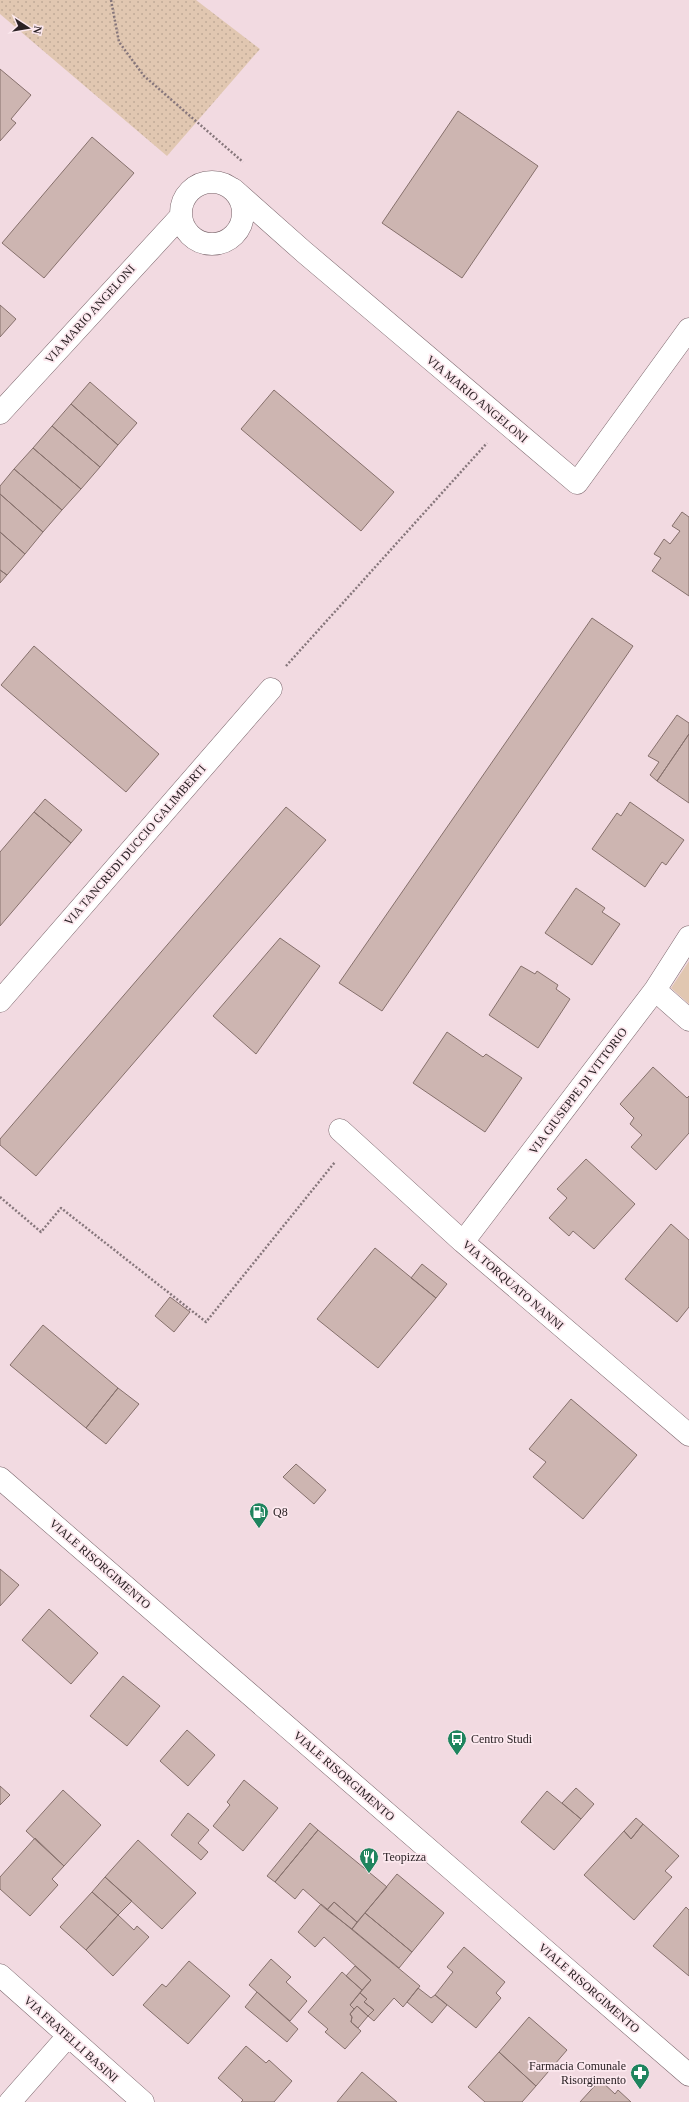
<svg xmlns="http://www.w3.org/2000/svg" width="689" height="2102" viewBox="0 0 689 2102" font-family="'Times New Roman',serif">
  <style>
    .grass { fill: url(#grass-dots) }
    .garden { fill: #e1c7b1 }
    .building { fill: #cdb5b1; stroke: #86706c }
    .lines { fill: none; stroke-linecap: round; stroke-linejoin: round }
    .minor-casing { stroke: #7b666c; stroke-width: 23 }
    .tertiary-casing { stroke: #7b666c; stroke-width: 23 }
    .path { stroke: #86767b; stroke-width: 2.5; stroke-dasharray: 2 2; stroke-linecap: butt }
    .minor { stroke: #fff; stroke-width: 22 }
    .tertiary { stroke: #fff; stroke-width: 22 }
    .labels { text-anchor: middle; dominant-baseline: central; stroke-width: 3.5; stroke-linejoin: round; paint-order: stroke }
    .street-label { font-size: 12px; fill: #2a2124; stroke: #fce8ee }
    .poi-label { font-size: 12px; fill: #2a2124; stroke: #fce8ee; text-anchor: start }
  </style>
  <defs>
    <pattern id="grass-dots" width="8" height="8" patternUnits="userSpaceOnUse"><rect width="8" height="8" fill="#e1c7b1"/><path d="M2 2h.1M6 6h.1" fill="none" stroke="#c1ab98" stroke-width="1.8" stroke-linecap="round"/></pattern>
  </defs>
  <rect width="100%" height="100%" fill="#f2dae1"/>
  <path class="grass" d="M0,0H196L260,49L167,156L0,14Z"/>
  <path class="garden" d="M689,961V1004L671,988Z"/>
  <path class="building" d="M0,69L31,95L11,119L16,123L0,141Z
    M458,111L538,166L462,278L382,223Z
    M92,137L134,173L44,278L2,243Z
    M0,305L16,319L0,337Z
    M90,382L137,423L118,445L71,404Z
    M274,390L394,492L361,531L241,429Z
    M71,404L118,445L100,467L52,426Z
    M52,426L100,467L81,489L33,448Z
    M33,448L81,489L62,510L14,469Z
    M14,469L62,510L43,532L0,494V486Z
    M0,494L43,532L25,554L0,532Z
    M682,512L689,517V596L652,571L661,558L654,554L664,539L670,544L680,531L672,526Z
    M0,532L25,554L7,575L0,570Z
    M0,570L7,575L0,583Z
    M592,618L633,646L382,1011L339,983Z
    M34,646L159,754L126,792L1,685Z
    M677,715L689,723V734L657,781L650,775L659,762L648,756Z
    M689,734V803L657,781Z
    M45,799L82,830L71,843L34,812Z
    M630,802L684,840L666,865L662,862L645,887L592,849L617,813L621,816Z
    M286,807L326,840L36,1176L0,1145V1139Z
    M34,812L71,843L0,926V852Z
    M576,888L605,908L602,912L620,924L592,965L545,933Z
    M280,938L320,966L256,1054L213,1016Z
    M521,966L535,974L537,971L558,985L556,989L570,999L538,1048L489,1015Z
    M447,1032L483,1057L486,1054L522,1078L485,1132L413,1083Z
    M653,1067L687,1098L689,1096V1133L656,1170L631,1147L642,1135L630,1124L634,1118L620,1104Z
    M586,1159L635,1204L594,1249L573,1231L569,1236L549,1218L567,1198L557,1189Z
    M671,1224L689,1240V1307L677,1322L625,1279Z
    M375,1248L436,1298L378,1368L317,1319Z
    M422,1264L447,1284L436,1298L411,1278Z
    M170,1297L190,1312L174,1332L155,1316Z
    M43,1325L118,1388L86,1428L10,1365Z
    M118,1388L139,1404L106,1444L86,1428Z
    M571,1399L637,1455L583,1519L533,1477L546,1462L529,1449Z
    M296,1464L326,1490L314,1504L283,1477Z
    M0,1569L19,1585L0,1606Z
    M49,1609L98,1653L71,1684L22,1640Z
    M123,1676L160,1706L127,1746L90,1716Z
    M187,1730L215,1755L188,1786L160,1761Z
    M244,1780L278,1808L243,1851L213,1826L230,1805L227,1802Z
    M0,1786L10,1795L0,1805Z
    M576,1788L594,1804L581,1819L562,1803Z
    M63,1790L101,1825L64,1866L26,1831Z
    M547,1791L581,1819L554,1850L521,1822Z
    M188,1813L209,1830L198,1843L208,1852L201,1860L171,1835Z
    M636,1818L643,1824L631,1839L624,1831Z
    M310,1823L318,1830L275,1882L267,1876Z
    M643,1824L679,1856L665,1871L672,1877L634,1920L584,1875L624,1831L631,1839Z
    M318,1830L387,1887L357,1922L334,1902L327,1910L303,1889L295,1899L275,1882Z
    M35,1838L64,1866L52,1879L58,1885L30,1916L0,1889V1877Z
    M138,1840L196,1893L162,1929L105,1877Z
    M397,1874L444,1913L412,1952L365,1913Z
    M105,1877L132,1901L118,1915L92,1892Z
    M92,1892L118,1915L86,1950L60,1927Z
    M334,1902L357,1922L352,1929L327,1910Z
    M321,1904L420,1986L403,2007L394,1998L374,2021L368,2016L374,2010L364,2002L367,1999L360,1993L371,1980L324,1937L315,1947L298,1932Z
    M686,1907L689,1910V1976L653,1946Z
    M365,1913L412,1952L399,1968L352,1929Z
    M118,1915L134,1930L137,1926L149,1937L113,1976L86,1950Z
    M464,1947L505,1982L496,1993L501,1998L476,2028L435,1995L453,1972L447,1967Z
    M271,1959L291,1977L286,1982L307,2001L290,2021L249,1985Z
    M189,1961L230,1996L188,2044L143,2005L162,1984L166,1987Z
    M355,1966L371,1980L362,1990L346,1976Z
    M342,1972L362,1990L350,2005L354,2009L350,2014L352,2017L351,2022L361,2031L345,2049L325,2032L328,2029L308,2012Z
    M418,1988L431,1998L435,1995L447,2005L432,2023L407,2002Z
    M257,1992L298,2029L287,2042L245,2007Z
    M360,1993L367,1999L364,2002L374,2010L368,2016L357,2006L354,2009L350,2005Z
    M357,2006L368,2016L358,2028L351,2022L352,2017L350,2014Z
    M529,2017L567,2050L536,2086L499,2052Z
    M246,2046L266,2063L269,2060L292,2081L274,2102H241L243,2100L218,2078Z
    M499,2052L536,2086L522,2102H485L468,2087Z
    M362,2072L397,2102H337Z
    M600,2080L615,2094L618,2090L631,2102H580Z"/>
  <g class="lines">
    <defs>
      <path id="minor" d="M181 213a31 31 0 1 1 62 0a31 31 0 1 1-62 0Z
        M233,189L304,252L577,483L689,329
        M0,413L181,216
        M655,990L689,1020
        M0,1001L271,689
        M340,1130L463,1242L689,1435
        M463,1242L655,990L689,937
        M0,1975L143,2102
        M10,2102L68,2036"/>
      <path id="tertiary" d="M0,1478L689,2075"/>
    </defs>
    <use href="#minor" class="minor-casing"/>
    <use href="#tertiary" class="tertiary-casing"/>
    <path class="path" d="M111,0L119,42L144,76L243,162
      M286,666L487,443
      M0,1197L41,1232L61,1208L206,1322L335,1162"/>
    <use href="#minor" class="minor"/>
    <use href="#tertiary" class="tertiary"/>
  </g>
  <defs>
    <symbol id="fuel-pin" viewBox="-11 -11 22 30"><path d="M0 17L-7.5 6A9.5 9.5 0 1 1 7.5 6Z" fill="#1f845e" stroke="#fce8ee"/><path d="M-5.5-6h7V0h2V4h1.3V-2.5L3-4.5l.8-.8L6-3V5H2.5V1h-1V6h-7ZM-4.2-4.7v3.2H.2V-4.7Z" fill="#fff"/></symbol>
    <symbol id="bus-pin" viewBox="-11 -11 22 30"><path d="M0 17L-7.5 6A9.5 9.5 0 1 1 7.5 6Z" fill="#1f845e" stroke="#fce8ee"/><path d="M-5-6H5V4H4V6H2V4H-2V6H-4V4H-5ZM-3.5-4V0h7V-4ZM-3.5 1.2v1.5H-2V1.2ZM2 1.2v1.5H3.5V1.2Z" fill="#fff"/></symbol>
    <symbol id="restaurant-pin" viewBox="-11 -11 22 30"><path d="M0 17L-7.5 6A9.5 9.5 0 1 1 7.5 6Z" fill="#1f845e" stroke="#fce8ee"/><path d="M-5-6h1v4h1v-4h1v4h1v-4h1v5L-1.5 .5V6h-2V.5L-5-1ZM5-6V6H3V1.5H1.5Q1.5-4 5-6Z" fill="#fff"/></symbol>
    <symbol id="pharmacy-pin" viewBox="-11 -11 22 30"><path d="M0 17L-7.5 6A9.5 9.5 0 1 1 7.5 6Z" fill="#1f845e" stroke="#fce8ee"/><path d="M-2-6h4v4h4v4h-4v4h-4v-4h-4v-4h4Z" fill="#fff"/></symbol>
  </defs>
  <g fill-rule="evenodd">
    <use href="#fuel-pin" x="248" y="1501" width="22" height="30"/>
    <use href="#bus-pin" x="446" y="1728" width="22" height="30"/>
    <use href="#restaurant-pin" x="358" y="1846" width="22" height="30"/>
    <use href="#pharmacy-pin" x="629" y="2062" width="22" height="30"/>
  </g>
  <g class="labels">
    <g class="street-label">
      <text transform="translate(90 314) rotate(-48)">VIA MARIO ANGELONI</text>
      <text transform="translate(477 399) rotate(40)">VIA MARIO ANGELONI</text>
      <text transform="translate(135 845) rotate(-49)">VIA TANCREDI DUCCIO GALIMBERTI</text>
      <text transform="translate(578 1091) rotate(-53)">VIA GIUSEPPE DI VITTORIO</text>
      <text transform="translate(513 1285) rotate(41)">VIA TORQUATO NANNI</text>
      <text transform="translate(100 1564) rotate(41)">VIALE RISORGIMENTO</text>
      <text transform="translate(344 1776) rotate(41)">VIALE RISORGIMENTO</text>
      <text transform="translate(589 1988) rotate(41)">VIALE RISORGIMENTO</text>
      <text transform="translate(71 2039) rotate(42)">VIA FRATELLI BASINI</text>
    </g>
    <g class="poi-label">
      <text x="273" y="1512">Q8</text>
      <text x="471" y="1739">Centro Studi</text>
      <text x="383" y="1857">Teopizza</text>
      <text x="626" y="2066" text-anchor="end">Farmacia Comunale<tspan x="626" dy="14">Risorgimento</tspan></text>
    </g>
  </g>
  <g transform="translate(28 28) rotate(102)" stroke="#fce8ee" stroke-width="3" paint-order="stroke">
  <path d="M0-3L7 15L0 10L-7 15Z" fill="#2a2124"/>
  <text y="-6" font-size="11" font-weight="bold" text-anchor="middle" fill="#2a2124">N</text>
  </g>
</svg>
